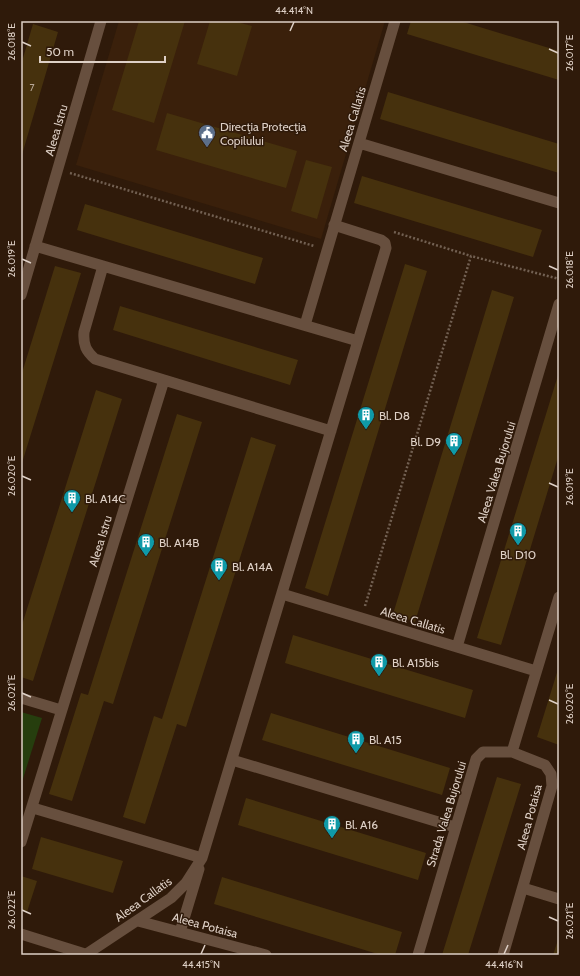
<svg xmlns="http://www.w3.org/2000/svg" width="580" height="976" viewBox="0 0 580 976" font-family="Cabin,sans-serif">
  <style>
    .built { fill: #3a200b }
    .green { fill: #263e0e }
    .building { fill: #46310d }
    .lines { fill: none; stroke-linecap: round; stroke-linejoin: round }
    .path { stroke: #726052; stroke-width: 2.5; stroke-dasharray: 2 2; stroke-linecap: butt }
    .minor { stroke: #674f3e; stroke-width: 11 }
    .ticks { fill: none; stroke: #ded0c6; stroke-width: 1.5 }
    .labels { text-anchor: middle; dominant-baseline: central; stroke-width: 3; stroke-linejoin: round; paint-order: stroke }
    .number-label { font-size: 10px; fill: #b8a898 }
    .street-label { font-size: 12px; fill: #ded0c6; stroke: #2f1a0a }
    .poi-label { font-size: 12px; fill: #ded0c6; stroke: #2f1a0a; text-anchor: start }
    .neatline { fill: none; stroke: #ded0c6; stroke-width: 1.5 }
    .ticks-label { font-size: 10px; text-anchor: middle; fill: #ded0c6 }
  </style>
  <rect width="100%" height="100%" fill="#2f1a0a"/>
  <path class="built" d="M119,21H385L321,239L76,165Z"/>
  <path class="green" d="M21,712L42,718L21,785Z"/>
  <path class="building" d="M139,21H185L154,123L112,110Z
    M210,21H233L252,26L237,76L197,64Z
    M411,21H460L559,51V80L407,34Z
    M33,24L58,32L21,158V65Z
    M388,92L559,144V173L380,119Z
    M167,113L297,151L286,188L156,150Z
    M306,160L332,167L317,219L291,211Z
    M362,176L542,230L533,257L354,203Z
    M85,204L263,258L255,284L77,230Z
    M405,264L427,271L328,596L305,588Z
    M55,266L81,273L21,466V376Z
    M492,290L514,297L415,622L393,614Z
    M120,306L298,360L290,385L113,330Z
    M559,372V454L501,645L477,638Z
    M96,390L122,399L33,681L21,677V628Z
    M177,414L202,422L113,704L104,701L72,801L49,794L81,693L88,695Z
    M251,437L276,445L186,727L177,724L145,824L123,817L154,716L162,719Z
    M293,635L473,690L465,718L285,663Z
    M559,666V745L537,737Z
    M271,713L450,768L442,795L262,740Z
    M497,777L521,784L468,955H442Z
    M246,798L426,853L418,880L238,825Z
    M41,837L123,861L113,893L32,869Z
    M21,876L37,881L27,912L21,910Z
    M222,877L402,932L395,955H381L214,904Z
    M559,937V955H553Z"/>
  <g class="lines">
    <path class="path" d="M70,173L314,246
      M394,232L471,256
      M365,606L471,256L559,279"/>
    <path class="minor" d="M359,143L559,203
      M35,246L358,341
      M103,266L84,332C83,345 86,351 95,359L331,431
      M21,295L101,21
      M305,325L395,21
      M282,594L536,671
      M457,647L559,304
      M21,698L61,710
      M512,752L559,597
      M232,760L455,827
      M33,808L202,858
      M21,842L164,380
      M523,888L559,899
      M138,921L266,955
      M180,932L199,869
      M21,934L85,954
      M85,955L171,898L186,883L202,858L386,248L385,243L381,240L334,225
      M418,955L476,759L483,752H512L545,765L551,774L552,786L503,955"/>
  </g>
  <path class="ticks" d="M290,31L294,22M22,42L31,46M549,49L558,53M22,259L31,263M549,266L558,270M22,476L31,480M549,483L558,487M22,693L31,697M549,700L558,704M22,910L31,914M549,917L558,921M201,954L205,945M504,954L508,945"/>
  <defs>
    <symbol id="civic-pin" viewBox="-11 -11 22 30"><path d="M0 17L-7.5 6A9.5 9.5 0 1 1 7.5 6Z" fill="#5c6f8a" stroke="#2f1a0a"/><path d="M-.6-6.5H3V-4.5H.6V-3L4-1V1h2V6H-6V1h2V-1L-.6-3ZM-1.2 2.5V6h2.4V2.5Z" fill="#fff"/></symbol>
    <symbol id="building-pin" viewBox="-11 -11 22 30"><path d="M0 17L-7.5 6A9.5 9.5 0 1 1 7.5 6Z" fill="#0f9aa8" stroke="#2f1a0a"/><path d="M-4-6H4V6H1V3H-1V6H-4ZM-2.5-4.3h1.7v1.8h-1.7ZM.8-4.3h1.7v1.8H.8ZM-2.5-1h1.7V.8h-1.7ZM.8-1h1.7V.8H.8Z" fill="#fff"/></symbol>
  </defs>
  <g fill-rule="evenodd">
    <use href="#civic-pin" x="197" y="123" width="20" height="27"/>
    <use href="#building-pin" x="356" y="405" width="20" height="27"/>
    <use href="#building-pin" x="444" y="431" width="20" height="27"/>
    <use href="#building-pin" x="62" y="488" width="20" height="27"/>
    <use href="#building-pin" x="508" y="521" width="20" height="27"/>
    <use href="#building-pin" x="136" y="532" width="20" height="27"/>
    <use href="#building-pin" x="209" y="556" width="20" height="27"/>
    <use href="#building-pin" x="369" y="652" width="20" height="27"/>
    <use href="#building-pin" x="346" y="729" width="20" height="27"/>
    <use href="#building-pin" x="322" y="814" width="20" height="27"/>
  </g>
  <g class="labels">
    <g class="number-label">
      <text x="32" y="87">7</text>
    </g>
    <g class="street-label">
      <text transform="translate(352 119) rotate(-73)">Aleea Callatis</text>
      <text transform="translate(56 130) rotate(-74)">Aleea Istru</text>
      <text transform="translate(496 472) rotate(-73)">Aleea Valea Bujorului</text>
      <text transform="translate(100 541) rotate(-73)">Aleea Istru</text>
      <text transform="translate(413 620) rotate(17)">Aleea Callatis</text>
      <text transform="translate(446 814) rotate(-73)">Strada Valea Bujorului</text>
      <text transform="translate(529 817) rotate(-75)">Aleea Potaisa</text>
      <text transform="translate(143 899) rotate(-36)">Aleea Callatis</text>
      <text transform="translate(205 925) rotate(15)">Aleea Potaisa</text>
    </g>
    <g class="poi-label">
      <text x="220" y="126">Direcţia Protecţia<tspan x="220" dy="14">Copilului</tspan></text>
      <text x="379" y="415">Bl. D8</text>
      <text x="441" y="441" text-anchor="end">Bl. D9</text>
      <text x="85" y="498">Bl. A14C</text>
      <text x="159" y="542">Bl. A14B</text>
      <text x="518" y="554" text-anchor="middle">Bl. D10</text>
      <text x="232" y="566">Bl. A14A</text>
      <text x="392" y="662">Bl. A15bis</text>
      <text x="369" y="739">Bl. A15</text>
      <text x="345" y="824">Bl. A16</text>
    </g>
  </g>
  <rect width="580" height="976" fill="none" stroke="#2f1a0a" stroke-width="44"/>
  <path d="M40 56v6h125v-6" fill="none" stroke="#ded0c6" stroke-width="2"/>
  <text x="46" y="56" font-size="12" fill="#ded0c6" stroke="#2f1a0a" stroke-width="3" paint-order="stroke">50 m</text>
  <rect x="22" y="22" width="536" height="932" class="neatline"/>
  <g class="ticks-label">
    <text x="294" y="14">44.414°N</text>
    <text transform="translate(11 42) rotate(-90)" y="4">26.018°E</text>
    <text transform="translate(569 53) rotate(-90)" y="4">26.017°E</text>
    <text transform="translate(11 259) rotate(-90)" y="4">26.019°E</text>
    <text transform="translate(569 270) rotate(-90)" y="4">26.018°E</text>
    <text transform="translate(11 476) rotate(-90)" y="4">26.020°E</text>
    <text transform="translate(569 487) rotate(-90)" y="4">26.019°E</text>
    <text transform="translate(11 693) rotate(-90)" y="4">26.021°E</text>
    <text transform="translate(569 704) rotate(-90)" y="4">26.020°E</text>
    <text transform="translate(11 910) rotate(-90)" y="4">26.022°E</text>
    <text transform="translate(569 921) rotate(-90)" y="4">26.021°E</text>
    <text x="201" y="968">44.415°N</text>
    <text x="504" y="968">44.416°N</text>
  </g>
</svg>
